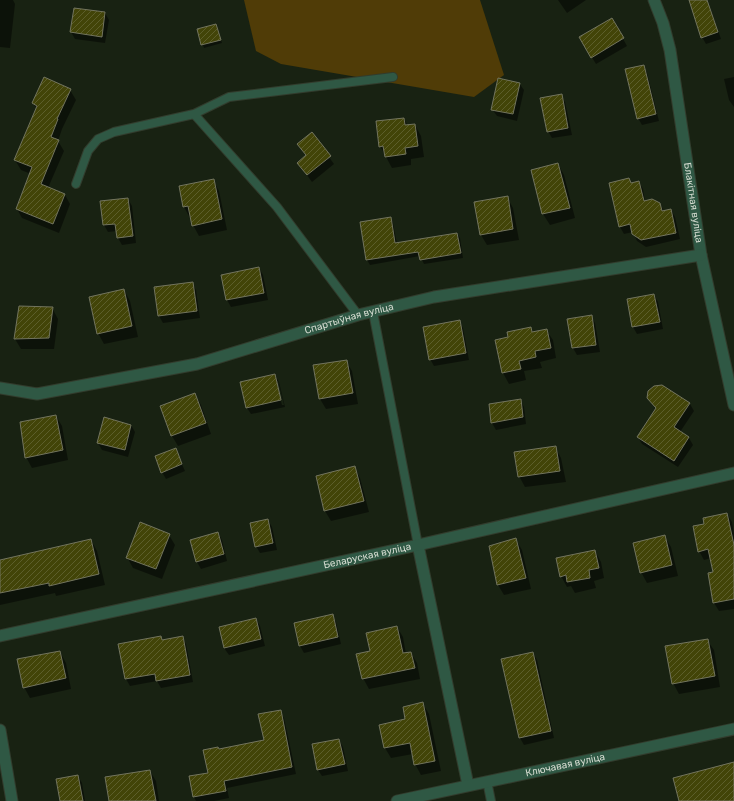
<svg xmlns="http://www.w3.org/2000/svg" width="734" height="801" viewBox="0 0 734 801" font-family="Rubik,sans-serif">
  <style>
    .green { fill: #503c07 }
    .shadow { fill: #0007; fill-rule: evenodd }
    .building { fill: url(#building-hatch); stroke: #72745e }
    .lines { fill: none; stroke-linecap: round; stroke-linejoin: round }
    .service-casing { stroke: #323c2d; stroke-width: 10 }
    .minor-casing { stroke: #323c2d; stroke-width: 13 }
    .service { stroke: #2f5844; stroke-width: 8 }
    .minor { stroke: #2f5844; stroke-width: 11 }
    .labels { text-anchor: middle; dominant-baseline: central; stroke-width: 3.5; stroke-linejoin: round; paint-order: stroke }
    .street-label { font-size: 10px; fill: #d4dbd0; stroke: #182212 }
  </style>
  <defs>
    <pattern id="building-hatch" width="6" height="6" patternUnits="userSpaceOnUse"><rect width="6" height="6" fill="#424408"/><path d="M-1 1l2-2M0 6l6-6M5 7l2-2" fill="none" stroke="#5c5e2b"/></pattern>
  </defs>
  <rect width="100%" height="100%" fill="#182212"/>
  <path class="green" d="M244,0H480L504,75L474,97L281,64L256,51Z"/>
  <path class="shadow" d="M0,0H13L15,4L10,48L0,47Z
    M558,0H586L567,13Z
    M698,0H707L721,39L706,44L702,37Z
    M105,13L109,20L105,43L75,39L71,32Z
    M612,19L627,46L596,64L580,38Z
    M216,25L222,43L204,48L198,30Z
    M643,66L647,73L659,121L642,125L638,118Z
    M734,77V107L729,100L724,79Z
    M519,83L524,90L517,121L497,116L492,109Z
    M70,90L76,100L62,129L58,141L64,151L48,188L65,195L70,204L59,233L22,218L17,209L31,174L21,170L15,160L37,109L33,103Z
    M561,95L565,102L572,135L552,138L548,131Z
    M404,119L408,126L415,125L421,136L424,157L411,159V165L392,168L380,146Z
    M312,134L334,164L312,182L298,163L307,156L303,151Z
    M558,164L564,175L575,218L550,225L543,214L533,171Z
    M629,179L632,184L639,182L643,189L645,201L660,204L664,211L671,210L675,217L680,239L646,247L637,241L633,232L624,234L620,227Z
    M213,180L219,191L227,230L199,236L193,225L191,217L190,218L184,207L180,187Z
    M507,197L513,208L519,240L487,245L481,235Z
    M128,199L132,206L136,243L122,245L118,238L117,231L108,232L104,225Z
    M390,218L393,223L397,244L457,234L460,238L463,258L424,264L420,256L370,265L367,260L361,223Z
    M259,268L263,275L268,300L231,307L227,300L223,275Z
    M192,283L196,290L200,318L163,323L159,316L155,288Z
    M124,290L130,301L138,337L104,344L98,333Z
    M654,295L658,302L663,329L637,334L633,327L628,300Z
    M52,308L58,319L54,349H21L15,339Z
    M591,316L595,323L600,352L577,355L573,348L568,319Z
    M459,321L463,328L469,360L434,366L430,359Z
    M531,328L533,332L546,330L553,340L556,358L540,362L542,368L524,371L526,380L509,384L503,373L496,341L509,338Z
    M346,361L352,371L358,404L326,409L320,399Z
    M275,375L279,382L285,407L251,414L247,408ZM276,381H278L284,405H282Z
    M662,386L690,404L694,411L680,432L689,438L693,445L678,467L642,444L638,437L656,409L648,398Z
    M195,394L201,405L211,434L178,446L172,436Z
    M520,400L524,407L526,424L496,430L492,423L490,405Z
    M56,416L62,426L68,460L32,468L26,457Z
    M131,425L135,432L128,457L102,450L98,443Z
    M555,447L561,458L566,482L525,487L519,476Z
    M175,449L185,471L166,479L162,472Z
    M354,467L360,478L369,512L331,521L325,511Z
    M727,514L732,522L734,534V609L719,611L714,603L715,572L711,558L704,560L699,551L705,525Z
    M268,520L272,527L277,550L260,553L256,546Z
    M218,533L222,540L227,561L201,569L197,562Z
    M169,535L175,545L162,579L133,568L127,557Z
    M664,536L671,547L678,576L647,583L641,572Z
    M91,540L97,551L105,585L56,596L55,593L0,605V560Z
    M516,540L522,550L531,589L504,595L498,585Z
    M595,551L601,562L604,578L594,581L596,588L575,593L571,586L567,587L561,576Z
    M332,615L336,622L341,644L304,653L300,646L295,624Z
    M256,619L260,626L265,646L229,655L224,648Z
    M397,627L403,637L406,654L411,653L417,663L420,679L369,689L363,678L371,652Z
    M161,637L163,641L182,637L186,644L193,682L161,688L157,681L130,686L126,679L119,645Z
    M707,640L714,650L720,687L679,694L673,683Z
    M60,652L66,663L71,689L30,698L24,687Z
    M533,653L537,660L554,738L524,745L520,738Z
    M423,704L429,714L441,771L421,775L415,764L413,754L391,758L385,748Z
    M280,711L284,718L296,774L227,788L229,798L214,801H196L194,797L209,774L219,750L265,741Z
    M339,740L343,747L348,771L322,776L318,770Z
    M150,771L156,781L159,801H110Z
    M78,776L82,783L85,801H61Z"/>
  <path class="building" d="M689,0H707L718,32L701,38Z
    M74,8L105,12L102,37L70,32Z
    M612,18L624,38L591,58L579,37Z
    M216,24L221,40L201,45L197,29Z
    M644,65L656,114L637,119L625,69Z
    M44,77L71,89L57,119H58L51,137L59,140L41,184L65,194L53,224L16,209L32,167L14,160L37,106L32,103Z
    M498,78L520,83L513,114L491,110Z
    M562,94L568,128L547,132L540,98Z
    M404,118L405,125L415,124L418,146L405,148L406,154L385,157L383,146L379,147L376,121Z
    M312,132L331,156L307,175L297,163L306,155L297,144Z
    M558,163L570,208L542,214L531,170Z
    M629,178L631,183L639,181L644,201L652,199L660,203L662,211L671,209L676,233L641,240L632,234L630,224L619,227L609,183Z
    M214,179L222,219L192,226L188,206L183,207L179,186Z
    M508,196L513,229L480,235L474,202Z
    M128,198L133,236L117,238L115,224L103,225L100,201Z
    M391,217L395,243L457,233L461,253L420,260L418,252L366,260L360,222Z
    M259,267L264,293L226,300L221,275Z
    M193,282L197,311L158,316L154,287Z
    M124,289L132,326L97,334L89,297Z
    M654,294L660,322L632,327L627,299Z
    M19,306L53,307L49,338L14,339Z
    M592,315L596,345L572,348L567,319Z
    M460,320L466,353L429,360L423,327Z
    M531,327L532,332L547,329L551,348L535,351L536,357L519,361L521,369L502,373L495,340L508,337L507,332Z
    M347,360L353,393L319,399L313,365Z
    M275,374L281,400L246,408L240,382Z
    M662,385L690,403L674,427L689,437L674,461L637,437L656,408L647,398L648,391L654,386Z
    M195,393L206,423L171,436L160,406Z
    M521,399L523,417L491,423L489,404Z
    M56,415L63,450L25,458L20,422Z
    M104,417L131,425L125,450L97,443Z
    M556,446L560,471L518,477L514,452Z
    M176,448L182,464L161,473L155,456Z
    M355,466L364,501L324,511L316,476Z
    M727,513L734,545V599L713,603L708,573L713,572L708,549L698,552L693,526L704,524L703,518Z
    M268,519L273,543L255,547L250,523Z
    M140,522L170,534L156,569L126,558Z
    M218,532L224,554L196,562L190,540Z
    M665,535L672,565L640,573L633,543Z
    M516,538L526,578L497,585L489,546Z
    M91,539L99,574L49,586V583L0,593V560Z
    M595,550L599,568L589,570L590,578L567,582L566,575L560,577L556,558Z
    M333,614L338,637L299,646L294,623Z
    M256,618L261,639L224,648L219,627Z
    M397,626L403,653L411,652L415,668L362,679L356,654L370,651L366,633Z
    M161,636L162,640L183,636L190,675L156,681L155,674L125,679L118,644Z
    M708,639L715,676L672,684L665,646Z
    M60,651L66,678L23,688L17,659Z
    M533,652L551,731L519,738L501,659Z
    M423,702L435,761L414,765L410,743L384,748L379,725L405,719L403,707Z
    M281,710L292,767L224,781L226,791L193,797L189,776L208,773L203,750L218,747L219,749L264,740L258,714Z
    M339,739L345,764L317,770L312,744Z
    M734,762V801H679L673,778Z
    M150,770L156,801H109L105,777Z
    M78,775L83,801H60L56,779Z"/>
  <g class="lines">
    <defs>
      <path id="service" d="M194,114L229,97L393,77
        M76,184L88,151L98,139L114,132L194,114L277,207L358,315
        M373,312L418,545
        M487,781L491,801"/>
      <g id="minor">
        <path id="s1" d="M654,0L663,23L670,50L701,255L734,405"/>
        <path id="s2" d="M0,388L37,394L197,364L358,315L434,297L701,255"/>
        <path d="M418,545L468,785"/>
        <path id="s3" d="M0,636L418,545L734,473"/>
        <path d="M0,730L12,801"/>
        <path id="s4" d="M397,801L734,729"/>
      </g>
    </defs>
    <use href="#service" class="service-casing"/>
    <use href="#minor" class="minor-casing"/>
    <use href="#service" class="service"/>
    <use href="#minor" class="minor"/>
  </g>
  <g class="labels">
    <g class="street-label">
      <text stroke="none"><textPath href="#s1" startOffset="207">Блакітная вуліца</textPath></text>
      <text stroke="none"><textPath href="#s2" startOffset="359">Спартыўная вуліца</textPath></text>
      <text stroke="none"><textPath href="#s3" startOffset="376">Беларуская вуліца</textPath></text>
      <text stroke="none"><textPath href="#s4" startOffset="172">Ключавая вуліца</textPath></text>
    </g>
  </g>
</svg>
